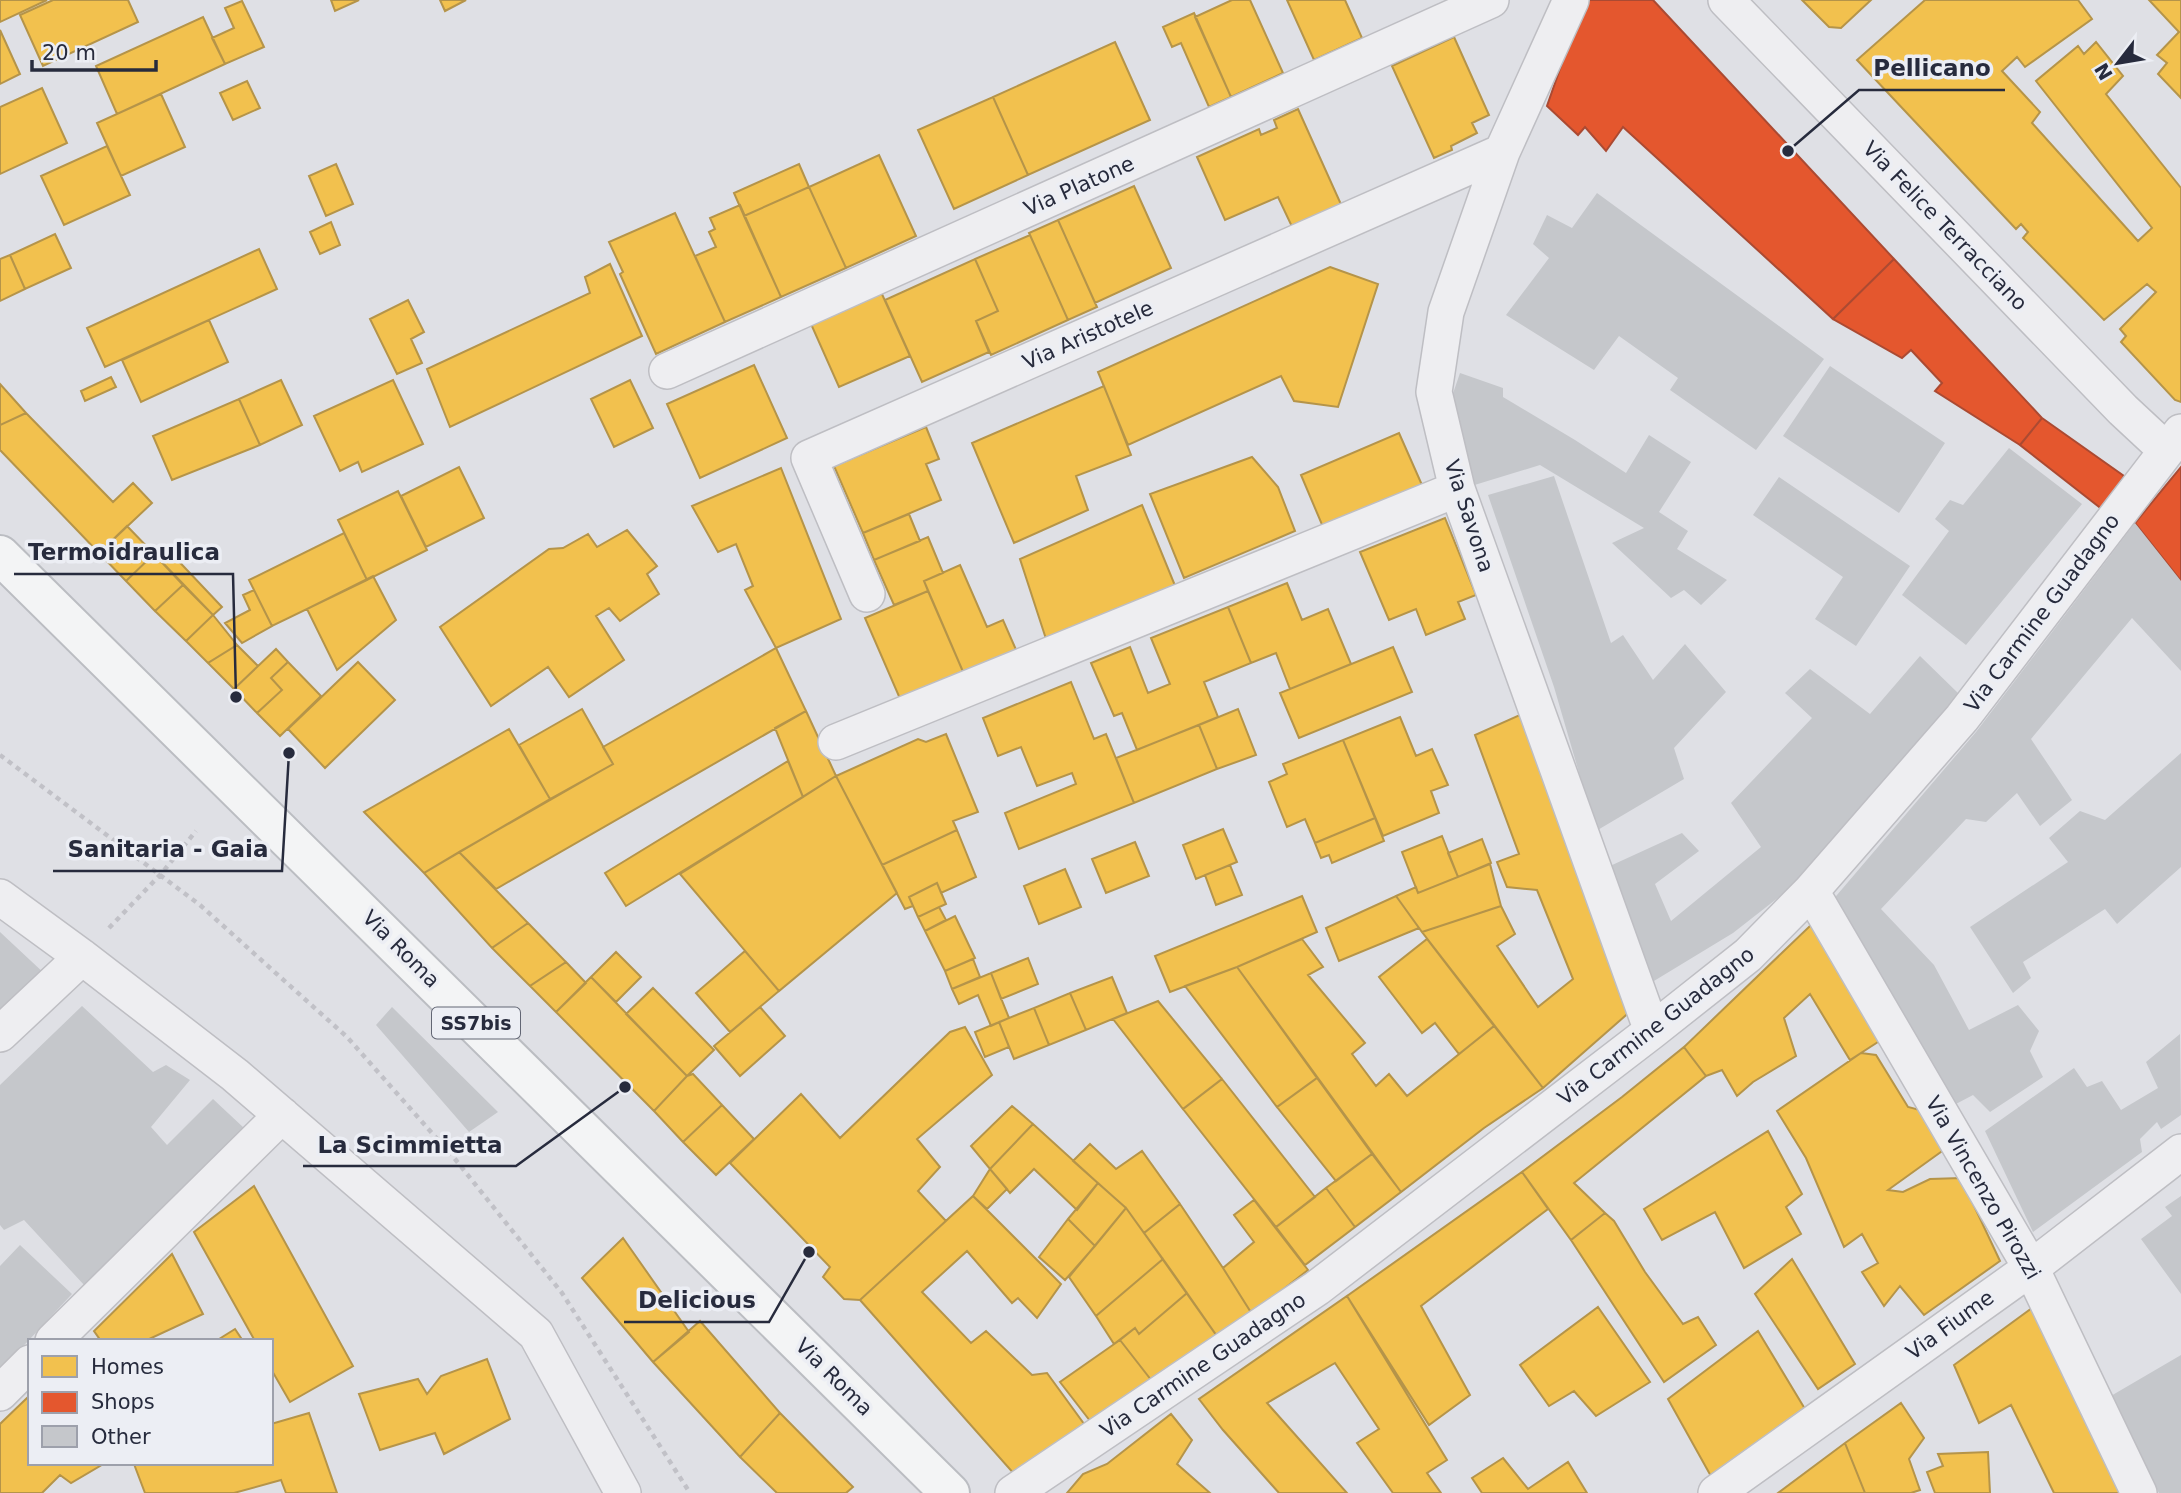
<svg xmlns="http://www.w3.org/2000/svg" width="2181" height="1493" viewBox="0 0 2181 1493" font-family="'DejaVu Sans',sans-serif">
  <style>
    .homes { fill: #f2c14e; stroke: #b59449; stroke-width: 2 }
    .shops { fill: #e4572e; stroke: #ab4a32; stroke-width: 2 }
    .building { fill: #c5c7cb }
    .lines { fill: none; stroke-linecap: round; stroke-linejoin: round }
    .minor-casing { stroke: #bebec3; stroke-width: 38 }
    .primary-casing { stroke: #bbbdc2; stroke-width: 42 }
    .path { stroke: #c1c1c7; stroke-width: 4.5; stroke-dasharray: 5 5; stroke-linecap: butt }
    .minor { stroke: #eeeef1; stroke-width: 35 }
    .primary { stroke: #f3f4f5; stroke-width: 38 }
    .labels { text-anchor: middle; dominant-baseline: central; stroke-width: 7; stroke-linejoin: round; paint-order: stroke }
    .shield { fill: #eceef4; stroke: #626674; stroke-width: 2 }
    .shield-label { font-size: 19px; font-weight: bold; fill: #272b3d }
    .street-label { font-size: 21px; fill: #272b3d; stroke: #eceef4 }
    .leader { fill: none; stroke: #272b3d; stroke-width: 2.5 }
    .callout-dot { fill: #272b3d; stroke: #eceef4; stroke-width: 2.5 }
    .callout-label { font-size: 23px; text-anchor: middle; font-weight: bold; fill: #272b3d; stroke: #eceef4; stroke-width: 7; stroke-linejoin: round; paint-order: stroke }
  </style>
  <rect width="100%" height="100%" fill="#dfe0e5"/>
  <path class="homes" d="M0,0H47L0,22Z
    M53,0H128L138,22L43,66L20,15Z
    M331,0H359L335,11Z
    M440,0H466L445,11Z
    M1232,0H1250L1283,73L1231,97L1195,17Z
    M1287,0H1345L1362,38L1314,60Z
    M1802,0H1871L1841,28L1829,27Z
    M1925,0H2078L2092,19L2025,67L2017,57L2002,71L2040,112L2032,123L2138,241L2152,228L2036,81L2078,46L2084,54L2096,42L2123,76L2106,94L2181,188V402L2175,400L2121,342L2126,336L2120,329L2156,292L2147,284L2104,320L2023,238L2028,232L2021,224L2016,229L1857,60Z
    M2149,0H2181V98L2158,74L2167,63L2157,55L2179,32Z
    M242,1L264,47L225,64L212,38L234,28L225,8Z
    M1194,13L1231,97L1209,107L1181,43L1172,47L1163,27Z
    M203,17L225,64L117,114L96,66Z
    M0,30L20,74L0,84Z
    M1454,37L1489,115L1472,123L1477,133L1451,146L1452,150L1434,158L1392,66Z
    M1115,42L1150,120L1028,175L993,97Z
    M247,81L260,108L233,120L220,93Z
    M42,88L67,143L0,174V107Z
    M161,94L185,147L121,176L97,123Z
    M993,97L1028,175L954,209L918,130Z
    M1298,109L1344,211L1295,233L1278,197L1225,220L1197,157L1259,129L1261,135L1277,128L1274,120Z
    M107,146L130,195L64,225L41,176Z
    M879,155L916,236L846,268L809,187Z
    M336,164L353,204L326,216L309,176Z
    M799,164L809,187L744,216L734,193Z
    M1134,186L1171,268L1095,303L1058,220Z
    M809,187L846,268L781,297L744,216Z
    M740,205L781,297L725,322L695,256L716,247L709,232L715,229L710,218Z
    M675,213L725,322L656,354L620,274L623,272L609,242Z
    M1058,220L1097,307L1068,320L1029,233Z
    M331,222L340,245L320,254L310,232Z
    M55,234L71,268L25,289L10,255Z
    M1030,235L1068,320L991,355L976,321L998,311L975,259Z
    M259,249L277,289L105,367L87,328Z
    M10,255L25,289L0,301V259Z
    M975,259L998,311L976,321L989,352L922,382L885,300Z
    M610,264L642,336L450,427L427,369L590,293L585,277Z
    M1330,267L1378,284L1338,407L1294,401L1281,376L1128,445L1098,372Z
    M881,292L910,356L839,387L811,324Z
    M408,300L424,332L411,339L422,363L397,374L370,319Z
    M209,320L228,362L141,402L122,360Z
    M754,365L787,438L700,478L667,404Z
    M111,377L116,387L85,401L81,391Z
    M281,380L302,425L260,445L239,399Z
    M393,380L423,444L362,472L358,462L340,471L314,416Z
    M630,380L653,428L614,447L591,399Z
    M0,384L26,413L0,425Z
    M1104,386L1131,455L1076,476L1088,510L1014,543L972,443Z
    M239,399L260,445L172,480L153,436Z
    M26,413L113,502L133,483L152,503L99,553L0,450V425Z
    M926,427L939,459L926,464L941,500L863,533L834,466Z
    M1399,433L1422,485L1323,527L1301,475Z
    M1252,457L1278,487L1295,531L1184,578L1150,494Z
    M459,467L484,518L426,547L401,496Z
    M781,468L841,619L776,648L745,590L753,586L736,544L718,552L692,506Z
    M398,491L427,550L367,580L338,520Z
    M1142,505L1176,588L1047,642L1020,559Z
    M909,514L920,541L874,560L863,533Z
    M1445,518L1476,595L1458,602L1465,619L1426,635L1416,609L1389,620L1360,552Z
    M127,526L154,554L126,581L99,553Z
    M627,530L657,566L647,574L659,594L620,621L609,608L596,616L624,660L569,697L548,667L491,706L440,627L549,549L563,548L588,534L597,547Z
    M344,533L367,580L272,626L249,580Z
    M928,537L943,573L924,581L928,591L894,605L874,560Z
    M169,551L222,607L213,615L160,560Z
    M154,554L183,585L155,611L126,581Z
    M960,565L987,627L1003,620L1017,652L964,674L924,581Z
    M373,576L396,620L337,670L307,609Z
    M1287,583L1302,620L1328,609L1351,664L1290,689L1276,653L1251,663L1228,607Z
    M183,585L213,615L186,641L155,611Z
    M254,590L272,626L242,643L225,623L250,610L243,595Z
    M928,591L964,674L901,701L865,618Z
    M1228,607L1251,663L1204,682L1218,717L1137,750L1122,713L1114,716L1091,663L1130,647L1148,693L1170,684L1151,638Z
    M213,615L237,645L208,663L186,641Z
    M237,645L258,666L234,689L208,663Z
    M1393,647L1412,692L1299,738L1280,693Z
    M776,648L806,711L496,889L459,852L613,764L603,747Z
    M276,649L288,662L271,678L282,690L257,713L234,689Z
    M288,662L321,696L280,736L257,713L282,690L271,678Z
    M358,662L395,700L325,768L288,729Z
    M1071,682L1094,739L1106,734L1134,803L1019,849L1005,813L1076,784L1072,773L1037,786L1021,747L998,756L983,718Z
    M582,709L613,764L550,799L519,745Z
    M1238,709L1256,755L1217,769L1199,725Z
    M806,711L836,776L803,797L775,728Z
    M1522,714L1633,1009L1543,1088L1422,932L1501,906L1515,934L1497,946L1538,1007L1573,979L1537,890L1507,887L1497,862L1519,854L1475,735Z
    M1400,717L1416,756L1432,749L1448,785L1431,791L1439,813L1383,836L1343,740Z
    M1199,725L1217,769L1134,803L1116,758Z
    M509,729L550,799L424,873L364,812Z
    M946,734L978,812L953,821L957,830L882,865L836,776L918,739L926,742Z
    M1343,740L1375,818L1315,843L1305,819L1287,827L1269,782L1287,774L1283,764Z
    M788,761L803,797L626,906L605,873Z
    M836,776L897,893L779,991L680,874Z
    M1375,818L1384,841L1332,863L1329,855L1321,858L1315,843Z
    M1223,829L1237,862L1196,879L1183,845Z
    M957,830L976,877L941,893L937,883L909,897L913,906L905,909L882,865Z
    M1442,836L1458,877L1418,893L1402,852Z
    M1482,839L1491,863L1458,877L1448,853Z
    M1135,842L1149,876L1106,893L1092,859Z
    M459,852L528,923L492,948L424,873Z
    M1490,864L1501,906L1422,932L1396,896L1416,887L1418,893Z
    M1230,865L1242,895L1216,905L1205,875Z
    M1065,869L1081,907L1039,924L1024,886Z
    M937,883L946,904L918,917L909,897Z
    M1302,896L1317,932L1237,967L1170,992L1155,956Z
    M1396,896L1419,928L1339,961L1326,928Z
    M939,907L946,920L925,931L918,917Z
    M955,916L975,958L945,971L925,931Z
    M528,923L566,962L530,986L492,948Z
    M1812,924L1881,1040L1850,1060L1810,994L1784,1018L1796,1056L1753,1082L1737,1096L1722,1070L1706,1076L1684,1047Z
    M1302,939L1323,967L1308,975L1365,1043L1352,1054L1376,1086L1389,1074L1407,1096L1494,1026L1543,1088L1484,1128L1401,1192L1237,967Z
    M1427,939L1494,1026L1459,1054L1435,1023L1422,1033L1379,977Z
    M745,951L779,991L730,1032L696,993Z
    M616,952L641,977L616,1002L591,977Z
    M1028,958L1038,984L1001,999L991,973Z
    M973,959L980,977L952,989L945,971Z
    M566,962L586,983L556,1012L530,986Z
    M1237,967L1317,1078L1277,1107L1185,986Z
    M991,973L1009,1018L991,1026L978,995L959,1004L952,989Z
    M591,977L687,1076L654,1111L556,1012Z
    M1112,977L1127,1013L1086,1030L1070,993Z
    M653,988L714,1050L687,1076L626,1014Z
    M1070,993L1086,1030L1049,1045L1034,1008Z
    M1158,1001L1222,1079L1183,1109L1113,1019Z
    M760,1007L785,1036L740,1076L714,1046Z
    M1034,1008L1049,1045L1014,1059L999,1022Z
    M999,1022L1009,1047L985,1057L975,1032Z
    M965,1027L992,1075L917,1139L940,1167L918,1191L946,1221L860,1300L844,1299L823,1277L830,1267L730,1163L801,1094L840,1138L950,1032Z
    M1684,1047L1706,1076L1574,1183L1605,1213L1571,1240L1522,1172L1622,1097Z
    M1861,1053L1876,1055L1908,1107L1920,1110L1945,1149L1888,1190L1903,1192L1930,1179L1961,1178L2000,1261L1924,1315L1900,1286L1884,1306L1862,1272L1878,1263L1862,1234L1844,1247L1806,1158L1777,1111Z
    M693,1074L722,1105L683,1142L654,1111L687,1076Z
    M1317,1078L1372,1154L1336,1181L1277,1107Z
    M1222,1079L1315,1197L1276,1227L1183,1109Z
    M722,1105L754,1139L716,1175L683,1142Z
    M1012,1106L1033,1124L990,1169L971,1146Z
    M1033,1124L1098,1183L1077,1210L1034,1169L1010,1193L990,1169Z
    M1768,1131L1802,1194L1786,1207L1801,1234L1744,1268L1715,1212L1662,1240L1644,1209Z
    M1090,1144L1116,1169L1142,1151L1180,1204L1144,1233L1126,1208L1073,1161Z
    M1372,1154L1401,1192L1355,1227L1326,1188Z
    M990,1169L1007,1189L987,1209L973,1196Z
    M1522,1172L1548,1209L1421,1306L1470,1395L1429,1425L1347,1296Z
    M1098,1183L1126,1208L1095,1246L1068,1219Z
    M254,1186L353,1366L290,1402L271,1369V1341H255L194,1232Z
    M1326,1188L1355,1227L1305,1265L1276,1227Z
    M973,1196L1061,1284L1037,1318L1018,1298L1012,1303L967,1251L922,1292L971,1343L986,1331L1032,1375L1047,1373L1087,1428L1015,1475L860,1300Z
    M1254,1200L1308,1270L1252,1314L1223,1268L1254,1242L1234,1215Z
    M1180,1204L1223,1268L1252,1314L1219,1339L1144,1233Z
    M1126,1208L1163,1259L1096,1316L1069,1277Z
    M1605,1213L1614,1221L1645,1272L1683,1324L1698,1317L1716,1345L1664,1382L1571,1240Z
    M1068,1219L1095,1246L1065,1280L1039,1257Z
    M623,1238L689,1332L653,1362L582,1278Z
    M172,1254L203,1314L145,1341H101L94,1331Z
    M1163,1259L1187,1293L1139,1334L1135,1328L1114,1344L1096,1316Z
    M1792,1259L1855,1364L1818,1389L1755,1294Z
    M1187,1293L1219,1339L1155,1385L1120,1340L1135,1328L1139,1334Z
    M1347,1296L1447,1460L1427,1473L1441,1493H1393L1357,1443L1379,1429L1335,1363L1267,1403L1347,1493H1279L1223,1430L1199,1399Z
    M1598,1307L1650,1382L1596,1416L1574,1391L1549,1406L1520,1365Z
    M2032,1308L2124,1493H2054L2011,1405L1979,1423L1954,1365Z
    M700,1321L780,1413L740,1457L653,1362Z
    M235,1329L243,1341H216Z
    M1758,1331L1805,1409L1712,1478L1668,1399Z
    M1120,1340L1155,1385L1094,1426L1060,1382Z
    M487,1359L510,1419L444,1454L435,1433L380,1450L359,1394L418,1379L427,1394L441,1376Z
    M30,1395V1463H105L71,1483L60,1475L42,1493H0V1424Z
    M1901,1403L1924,1438L1909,1459L1920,1490L1911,1493H1865L1845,1443Z
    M309,1413L337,1493H286L281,1480L234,1493H145L134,1464L271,1463V1424Z
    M780,1413L853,1487L846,1493H777L740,1457Z
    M1171,1414L1192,1440L1177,1464L1210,1493H1067L1083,1474L1107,1464Z
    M1845,1443L1865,1493H1778Z
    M1988,1452L1990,1493H1935L1927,1472L1943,1466L1938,1454Z
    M1503,1458L1528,1489L1568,1462L1587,1493H1482L1472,1478Z"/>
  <path class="shops" d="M1584,0H1653L1894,259L1833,319L1623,127L1606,151L1585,127L1578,135L1547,106Z
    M1894,259L2042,418L2020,445L1935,391L1942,383L1911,350L1902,358L1833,319Z
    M2042,418L2124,476L2103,510L2020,445Z
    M2181,467V581L2135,523Z"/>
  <path class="building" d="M1597,193L1824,359L1756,450L1670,390L1678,378L1619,336L1594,370L1506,315L1549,258L1533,244L1547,215L1572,228Z
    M1830,366L1945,443L1899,513L1783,436Z
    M1460,373L1503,388V397L1575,440L1626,473L1649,435L1691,462L1659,512L1688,531L1677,549L1727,580L1701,605L1684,590L1671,598L1612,543L1644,528L1540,465L1468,487L1447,411Z
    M2009,448L2082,504L1966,645L1902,595L1949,531L1935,519L1950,500L1963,505Z
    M1554,476L1611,643L1623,635L1653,680L1685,644L1726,692L1674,748L1684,779L1596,831L1554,687L1488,495Z
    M1779,477L1910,566L1856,646L1815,619L1843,577L1753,515Z
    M2135,523L2181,581V671L2132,618L2031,739L2072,800L2040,826L2017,793L1986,822L1966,819L1881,909L1934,965L1969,1030L2018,1005L2039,1031L2030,1051L2043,1077L1990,1112L1973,1095L1954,1105L1831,902L1976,732Z
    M1920,656L1959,694L1888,780L1784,893L1733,933L1649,984L1610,866L1682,833L1699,851L1655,884L1671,921L1761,847L1731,803L1812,718L1785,693L1810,669L1870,714Z
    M2181,753V867L2117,924L2105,909L2023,962L2031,978L2013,993L1970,927L2068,862L2049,838L2080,811L2105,820Z
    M0,932L46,975L0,1021Z
    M82,1006L153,1072L166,1065L190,1080L151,1127L167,1145L213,1099L244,1128L85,1286L24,1220L4,1230L0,1225V1085Z
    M392,1007L498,1112L469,1132L376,1025Z
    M2180,1034L2181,1115L2161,1129L2157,1122L2140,1139L2142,1152L2033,1232L1985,1131L2074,1068L2087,1087L2102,1081L2121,1110L2158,1088L2146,1062Z
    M2181,1196V1294L2141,1239L2172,1216L2165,1207Z
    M20,1245L72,1294L0,1371V1266Z
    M2181,1355V1493H2159L2104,1400Z"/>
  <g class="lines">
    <defs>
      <path id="minor" d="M1571,0L1502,152L1446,312L1434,392L1457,489L1652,1031
        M1726,0L2123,410L2166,450
        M667,371L1491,0
        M867,594L809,458L1502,152
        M836,742L1457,489
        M1811,891L2031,1268L2139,1493
        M0,897L82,957L235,1075L536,1334L623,1493
        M0,1034L82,957
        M53,1341L282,1115
        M0,1393L30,1363
        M1013,1493L1317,1288L1652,1031L1748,955L1811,891L1962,718L2181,432
        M1716,1493L2031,1268L2181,1152"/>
      <path id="primary" d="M0,555L950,1493"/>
    </defs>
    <use href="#minor" class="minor-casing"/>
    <use href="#primary" class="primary-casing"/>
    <path class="path" d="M0,755L200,905L347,1037L455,1159L562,1293L690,1493
      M109,928L161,874L196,831"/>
    <use href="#minor" class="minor"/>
    <use href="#primary" class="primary"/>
  </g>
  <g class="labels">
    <rect class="shield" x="432" y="1007.5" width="88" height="31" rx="5"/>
    <g class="shield-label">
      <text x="476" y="1023">SS7bis</text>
    </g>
    <g class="street-label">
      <text transform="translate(1079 186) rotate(-24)">Via Platone</text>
      <text transform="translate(1945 226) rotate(46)">Via Felice Terracciano</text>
      <text transform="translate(1088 335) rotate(-24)">Via Aristotele</text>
      <text transform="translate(1469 516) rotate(72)">Via Savona</text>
      <text transform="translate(2042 613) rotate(-53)">Via Carmine Guadagno</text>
      <text transform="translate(401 949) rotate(45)">Via Roma</text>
      <text transform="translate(1656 1026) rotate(-38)">Via Carmine Guadagno</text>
      <text transform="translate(1983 1188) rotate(60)">Via Vincenzo Pirozzi</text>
      <text transform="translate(1950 1325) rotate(-36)">Via Fiume</text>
      <text transform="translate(1203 1365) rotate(-34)">Via Carmine Guadagno</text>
      <text transform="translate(834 1377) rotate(45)">Via Roma</text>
    </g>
  </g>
  <path class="leader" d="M1788 151L1859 90H2005M236 697L233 574H14M289 753L282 871H53M625 1087L516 1166H303M809 1252L769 1322H624"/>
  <g class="callout-dot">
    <circle cx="1788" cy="151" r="7"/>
    <circle cx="236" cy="697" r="7"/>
    <circle cx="289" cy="753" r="7"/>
    <circle cx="625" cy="1087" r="7"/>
    <circle cx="809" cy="1252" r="7"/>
  </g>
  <g class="callout-label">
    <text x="1932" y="76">Pellicano</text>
    <text x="124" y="560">Termoidraulica</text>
    <text x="168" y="857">Sanitaria - Gaia</text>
    <text x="410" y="1153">La Scimmietta</text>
    <text x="697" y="1308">Delicious</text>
  </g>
  <rect x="28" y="1339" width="245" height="126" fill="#eceef4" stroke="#9da0ab" stroke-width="2"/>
  <rect x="42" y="1356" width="35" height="21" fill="#f2c14e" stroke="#9da0ab" stroke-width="2"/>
  <text x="91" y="1374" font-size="21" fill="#272b3d">Homes</text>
  <rect x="42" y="1392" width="35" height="21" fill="#e4572e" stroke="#9da0ab" stroke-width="2"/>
  <text x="91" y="1409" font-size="21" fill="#272b3d">Shops</text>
  <rect x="42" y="1426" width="35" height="21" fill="#c5c7cb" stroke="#9da0ab" stroke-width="2"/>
  <text x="91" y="1444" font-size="21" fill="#272b3d">Other</text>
  <g transform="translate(2118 63) rotate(239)" stroke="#eceef4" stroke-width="5" paint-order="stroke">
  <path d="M0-5L12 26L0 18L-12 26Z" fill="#272b3d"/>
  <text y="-10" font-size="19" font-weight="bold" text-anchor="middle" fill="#272b3d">N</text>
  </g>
  <path d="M32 60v10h124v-10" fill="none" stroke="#272b3d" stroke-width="3.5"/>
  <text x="42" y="60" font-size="21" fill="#272b3d" stroke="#eceef4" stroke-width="5" paint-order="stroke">20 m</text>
</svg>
